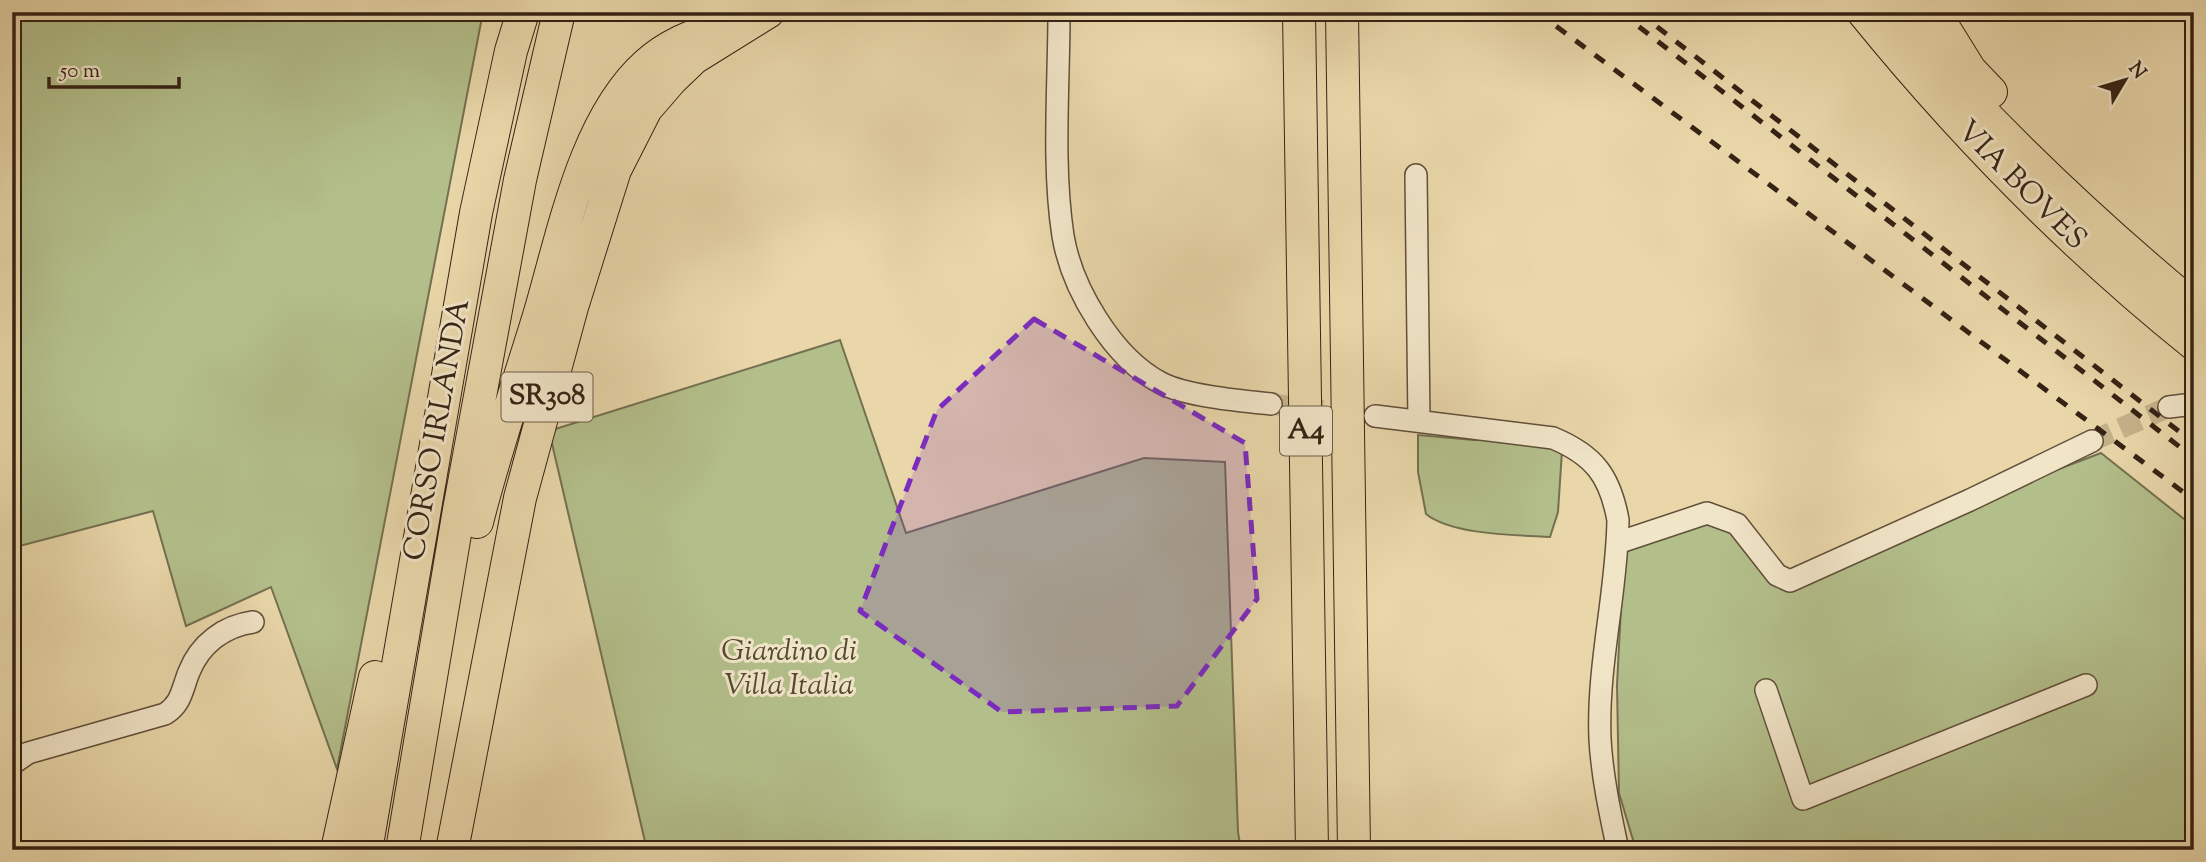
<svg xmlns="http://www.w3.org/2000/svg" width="2206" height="862" viewBox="0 0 2206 862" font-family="'Sorts Mill Goudy',serif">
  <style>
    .green { fill: #b3bf8b; stroke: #747050; stroke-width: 2 }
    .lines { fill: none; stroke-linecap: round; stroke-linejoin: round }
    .minor-tunnel { stroke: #c5b38c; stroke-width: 21; stroke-dasharray: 21 10; stroke-linecap: butt }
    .minor-casing { stroke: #614f3a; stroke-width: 24 }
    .highway-casing { stroke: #342214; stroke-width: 34 }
    .minor { stroke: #f1e5c8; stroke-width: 21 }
    .highway { stroke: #e9d7aa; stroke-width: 32 }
    .rail { stroke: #342214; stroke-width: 5; stroke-dasharray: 12 12; stroke-linecap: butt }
    .marked { fill: #7b2cbf; fill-opacity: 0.2; stroke: #7b2cbf; stroke-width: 5; stroke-dasharray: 14 9; stroke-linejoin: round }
    .labels { text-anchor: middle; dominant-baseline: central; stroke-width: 6; stroke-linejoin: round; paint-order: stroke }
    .shield { fill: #f1e5c8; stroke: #6d5c4a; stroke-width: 2 }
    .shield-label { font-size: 28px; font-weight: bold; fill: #342214 }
    .street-label { font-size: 30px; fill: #342214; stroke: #f1e5c8 }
    .park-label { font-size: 30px; font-style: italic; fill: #544932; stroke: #f1e5c8 }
  </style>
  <rect width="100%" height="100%" fill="#e9d7aa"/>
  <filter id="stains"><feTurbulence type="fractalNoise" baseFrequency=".00286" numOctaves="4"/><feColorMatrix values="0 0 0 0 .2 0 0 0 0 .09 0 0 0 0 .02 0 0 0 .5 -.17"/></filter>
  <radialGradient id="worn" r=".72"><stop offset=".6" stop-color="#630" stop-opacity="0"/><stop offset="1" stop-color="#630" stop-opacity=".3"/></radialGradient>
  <path class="green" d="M12,12H483L337,769L271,587L186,626L153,511L12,548Z
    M840,340L906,533L1144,458L1225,462L1238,832L1241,850H647L549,431Z
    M1418,435L1474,440L1508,439L1562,451L1558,512L1550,537C1516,535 1452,535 1426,514L1418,472Z
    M2101,453L2194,527V850H1636L1619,793L1617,685L1623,569L1628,547L1704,523L1733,531L1771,578Z"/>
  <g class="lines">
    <path class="minor-tunnel" d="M1271,404L1359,415
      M2092,441L2169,407"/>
    <defs>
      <path id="minor" d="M1059,12C1059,86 1052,164 1063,236C1072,289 1113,358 1161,383C1186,396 1242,401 1271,404
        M1416,175L1419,421
        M2169,407L2185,405L2194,409
        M1375,416L1553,438C1594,455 1610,476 1618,520C1617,593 1597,665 1600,739C1602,776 1610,813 1618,850
        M1617,543L1707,513L1737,524L1777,575L1790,581L1970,500L2092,441
        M1766,690L1803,799L2086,685
        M12,764L28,753L165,714C182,703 182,689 189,672C200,644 224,626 253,622"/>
      <path id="highway" d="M1299,12L1312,850
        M1342,12L1354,850
        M1863,12C1962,134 2072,246 2194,344
        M1891,12C1983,119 2085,217 2194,307
        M1934,12L1970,70L1991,92
        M477,522C494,454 517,387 538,319C562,240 583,121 647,64C669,44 695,35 722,25
        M337,850L375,677
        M366,850L476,213L511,51L523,12
        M402,850L459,510L520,180L559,12
        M452,850L520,498L572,307L615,170L646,109L671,80L694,58L768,12"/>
    </defs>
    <use href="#minor" class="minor-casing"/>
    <use href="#highway" class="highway-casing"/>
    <use href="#minor" class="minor"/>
    <use href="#highway" class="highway"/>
    <path class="rail" d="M1537,12L2194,500
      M1620,12L2194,458
      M1638,12L2194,443"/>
  </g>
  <path class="marked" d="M1034,319L1245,443L1257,599L1177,706L1002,712L860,611L937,410Z"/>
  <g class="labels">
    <g class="shield">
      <rect x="501.5" y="372.5" width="91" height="49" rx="5"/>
      <rect x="1280" y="406.5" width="52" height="49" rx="5"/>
    </g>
    <g class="shield-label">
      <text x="547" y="397">SR308</text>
      <text x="1306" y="431">A4</text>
    </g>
    <g class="street-label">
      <text transform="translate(2021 186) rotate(45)">VIA BOVES</text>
      <text transform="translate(438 430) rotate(-80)">CORSO IRLANDA</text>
    </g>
    <g class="park-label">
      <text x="789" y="652">Giardino di<tspan x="789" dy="34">Villa Italia</tspan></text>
    </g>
  </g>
  <rect width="2206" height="862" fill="none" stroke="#e9d7aa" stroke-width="42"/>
  <rect x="14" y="14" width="2178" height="834" fill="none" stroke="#342214" stroke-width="3.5"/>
  <rect x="21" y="21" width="2164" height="820" fill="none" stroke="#342214" stroke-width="2"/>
  <g transform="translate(2125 80) rotate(52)" stroke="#f1e5c8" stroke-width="5" paint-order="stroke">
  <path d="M0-5L12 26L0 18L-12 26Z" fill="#342214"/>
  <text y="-10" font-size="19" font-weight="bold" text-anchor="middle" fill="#342214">N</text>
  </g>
  <path d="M49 77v10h130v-10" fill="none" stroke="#342214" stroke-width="3.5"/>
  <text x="60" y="77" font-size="21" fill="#342214" stroke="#f1e5c8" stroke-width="5" paint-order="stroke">50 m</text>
  <rect width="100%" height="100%" filter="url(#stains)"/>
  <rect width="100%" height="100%" fill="url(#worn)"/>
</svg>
